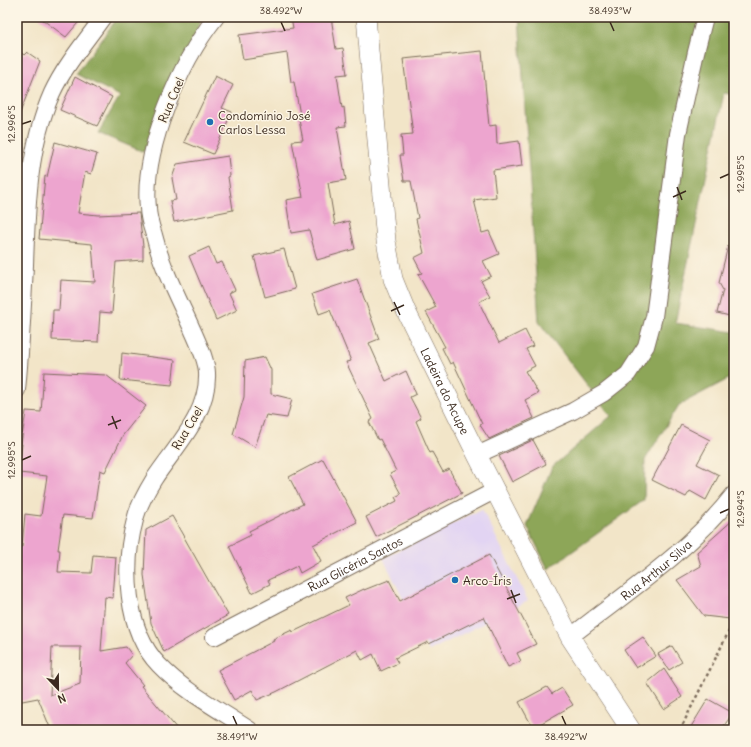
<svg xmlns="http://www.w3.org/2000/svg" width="751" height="747" viewBox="0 0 751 747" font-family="Delius,sans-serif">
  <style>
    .built { fill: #e2d4f3 }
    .forest { fill: #8da658; stroke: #64683b }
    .building { fill: #eda5cf; fill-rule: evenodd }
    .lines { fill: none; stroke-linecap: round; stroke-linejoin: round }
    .minor-casing { stroke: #7b6b5a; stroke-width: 18 }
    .tertiary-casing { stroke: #7b6b5a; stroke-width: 20 }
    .path { stroke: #7b6b5a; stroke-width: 2.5; stroke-dasharray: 3 3; stroke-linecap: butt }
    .minor { stroke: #fff; stroke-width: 16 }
    .tertiary { stroke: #fff; stroke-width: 19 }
    .ticks { fill: none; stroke: #3b2a1e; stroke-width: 1.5 }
    .poi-dot { fill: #1f6fb2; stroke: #fcf5e5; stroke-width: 1.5 }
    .labels { text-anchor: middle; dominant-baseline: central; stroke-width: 3; stroke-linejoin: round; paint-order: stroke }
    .street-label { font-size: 12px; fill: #3b2a1e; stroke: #fcf5e5 }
    .poi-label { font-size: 12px; fill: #3b2a1e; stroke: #fcf5e5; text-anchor: start }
    .neatline { fill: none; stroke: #3b2a1e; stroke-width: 1.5 }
    .ticks-label { font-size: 10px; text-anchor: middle; fill: #3b2a1e }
  </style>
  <rect width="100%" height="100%" fill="#fcf5e5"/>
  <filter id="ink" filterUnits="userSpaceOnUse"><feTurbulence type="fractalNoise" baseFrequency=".025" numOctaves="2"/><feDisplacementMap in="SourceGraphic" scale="8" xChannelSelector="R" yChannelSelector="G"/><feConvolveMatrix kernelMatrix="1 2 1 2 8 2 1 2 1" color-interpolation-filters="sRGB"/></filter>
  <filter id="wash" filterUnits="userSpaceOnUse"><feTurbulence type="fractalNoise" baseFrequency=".012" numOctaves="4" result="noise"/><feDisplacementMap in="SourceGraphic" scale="16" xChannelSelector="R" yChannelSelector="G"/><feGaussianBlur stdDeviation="0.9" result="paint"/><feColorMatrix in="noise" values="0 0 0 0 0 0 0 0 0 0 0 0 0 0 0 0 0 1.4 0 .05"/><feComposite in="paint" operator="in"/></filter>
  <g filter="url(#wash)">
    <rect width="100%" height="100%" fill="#f2e5c8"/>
    <path class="built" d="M482,509L528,601L429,651L383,558Z"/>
    <path class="forest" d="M118,17H203L144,152L98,133L120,96L76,74Z
      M519,17H734V95L724,93L675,323L734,332V376L679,405L645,460L644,500L548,569L527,526L552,467L611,416L539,322Z"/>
    <g id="blocks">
      <path class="building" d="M39,17H83L66,37Z
        M291,17H331L336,49L343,48L347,74L337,75L342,108L344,107L346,126L337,127L346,180L328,183L335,225L349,221L355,249L317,260L309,230L291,233L286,200L303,197L292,141L303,140L298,115H300L294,82H291L287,53L243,60L239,35L293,28Z
        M17,50L24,55L27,52L40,61L18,118L17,117Z
        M482,51L489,126L496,125L497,144L519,141L522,166L493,170L496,197L474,200L482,233L489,231L499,254L483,261L491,276L481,281L490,296L479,302L499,343L525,330L533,346L526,349L535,366L525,371L538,393L525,400L534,418L489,439L480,425L482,424L453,362L450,364L442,348L445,347L426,312L436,307L418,274L422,273L414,258L424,253L416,219L418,218L411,181H404L400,155H403L401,135L413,134L403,59Z
        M215,76L233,85L222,108L232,112L213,154L184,142Z
        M75,77L112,97L97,126L60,110Z
        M55,142L97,154L91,174L85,172L78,213L98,215L139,213L143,246V260L116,262L112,313L100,312L98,342L52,340L53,310H59L61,280L95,282L92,244L39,239L45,176L47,177Z
        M228,156L230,176L228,177L233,210L174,222L170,201L176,200L172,178L177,164Z
        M728,246L734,247V317L717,313L723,290L719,283Z
        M209,247L216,264L222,262L235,290L229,293L237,310L216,320L189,256Z
        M284,249L295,289L265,297L254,256Z
        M357,279L379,339L369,343L386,381L406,371L416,394L410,397L421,418L416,421L430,453L432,452L443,472L449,469L462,493L408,521L376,537L366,517L397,501L395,497L401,494L390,474L396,471L380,439L378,440L369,422L373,419L346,362L351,361L330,310L319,314L312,294Z
        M122,353L175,360L172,385L120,380Z
        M265,357L271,370V394L292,399L287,418L266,415L255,447L233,434L244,397L245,361Z
        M44,372L106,375L146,406L123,435L105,472L100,470L93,518L63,515L58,550H60L58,572L91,573L93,555L116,557L113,598L105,597L101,651L126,647L132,655L125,663L143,685L141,686L178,730H51L38,698L17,702V546L22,547L25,514L41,516L47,476L19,473L22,444H21L26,411L41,412ZM52,647H81L80,684L50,695Z
        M681,425L710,440L697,464L719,475L706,500L690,491L686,497L652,480Z
        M533,440L546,464L512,482L499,456Z
        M323,459L357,522L313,545L321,561L300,573L297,566L268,580L270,584L252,593L229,546L251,535L249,531L303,504L289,477Z
        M172,516L228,615L164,652L151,623L144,575L146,530Z
        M734,519V610L730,619L704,616L677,580L701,566L697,552Z
        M489,555L536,644L517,653L521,661L508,667L484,617L429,644L428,642L395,658L398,663L381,671L373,654L362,660L357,650L276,692L257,700L252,690L234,700L218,670L274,641L273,639L292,630L293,632L349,605L345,598L364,589V590L389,580L400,601Z
        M643,637L656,656L636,668L624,650Z
        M672,646L682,662L669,670L658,654Z
        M664,669L682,697L664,709L647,683Z
        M547,687L552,694L562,688L573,705L533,728L519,702Z
        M708,699L733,713L721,730H689Z"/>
    </g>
  </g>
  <g filter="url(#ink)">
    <use href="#blocks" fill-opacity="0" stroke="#7b6b5a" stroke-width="1"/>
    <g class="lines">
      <defs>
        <g id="minor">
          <path d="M216,17C180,62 142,150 148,208C148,217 151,226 154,235C164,277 188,315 203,355C205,361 207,367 207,373C209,414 175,447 154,479C146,492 138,506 135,520C123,564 125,630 159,665C185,692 218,709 250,730"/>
          <path d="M17,390C21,348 23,307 25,265C27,207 28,147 52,93C65,65 86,41 103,17"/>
          <path d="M477,455L573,411L604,393L628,374L646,346L654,317L678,134L696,52L705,17"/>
          <path id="s1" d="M214,637L496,490"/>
          <path id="s2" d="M570,637C627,592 689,552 734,494"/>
        </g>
        <g id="tertiary">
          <path id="s3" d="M366,17L386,241L393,279L406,311L477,455L570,637L631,730"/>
        </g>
      </defs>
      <use href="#minor" class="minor-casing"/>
      <use href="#tertiary" class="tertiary-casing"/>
      <path class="path" d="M680,730L734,621"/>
      <use href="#minor" class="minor"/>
      <use href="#tertiary" class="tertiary"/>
    </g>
  </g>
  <path class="ticks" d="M281,22L285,31M610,22L614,31M22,124L31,121M720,178L729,174M677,187L682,200M673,197L686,191M394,302L400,315M391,311L404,305M112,416L117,429M108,425L121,420M22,460L31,456M720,513L729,509M511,590L516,603M507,599L520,594M233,716L237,725M562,716L566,725"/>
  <g class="poi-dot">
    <circle cx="210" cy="122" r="4"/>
    <circle cx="455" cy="580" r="4"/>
  </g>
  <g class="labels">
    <g class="street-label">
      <text transform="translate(171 100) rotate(-67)">Rua Cael</text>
      <text stroke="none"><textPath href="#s3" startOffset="387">Ladeira do Acupe</textPath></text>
      <text transform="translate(187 428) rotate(-59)">Rua Cael</text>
      <text stroke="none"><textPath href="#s1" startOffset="159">Rua Glicéria Santos</textPath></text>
      <text stroke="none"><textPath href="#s2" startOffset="109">Rua Arthur Silva</textPath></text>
    </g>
    <g class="poi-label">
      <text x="218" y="115">Condomínio José<tspan x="218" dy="14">Carlos Lessa</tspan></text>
      <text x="463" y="580">Arco-Íris</text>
    </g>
  </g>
  <rect width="751" height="747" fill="none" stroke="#fcf5e5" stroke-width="44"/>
  <g transform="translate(58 689) rotate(158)" stroke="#fcf5e5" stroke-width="3" paint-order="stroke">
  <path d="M0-3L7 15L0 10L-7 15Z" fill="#3b2a1e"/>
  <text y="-6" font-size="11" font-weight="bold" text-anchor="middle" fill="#3b2a1e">N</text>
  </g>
  <rect x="22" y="22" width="707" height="703" class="neatline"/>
  <g class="ticks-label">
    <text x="281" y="14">38.492°W</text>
    <text x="610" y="14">38.493°W</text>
    <text transform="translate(11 124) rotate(-90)" y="4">12.996°S</text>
    <text transform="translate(740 174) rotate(-90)" y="4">12.995°S</text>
    <text transform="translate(11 460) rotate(-90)" y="4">12.995°S</text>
    <text transform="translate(740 509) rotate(-90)" y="4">12.994°S</text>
    <text x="237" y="740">38.491°W</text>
    <text x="566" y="740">38.492°W</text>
  </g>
</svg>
